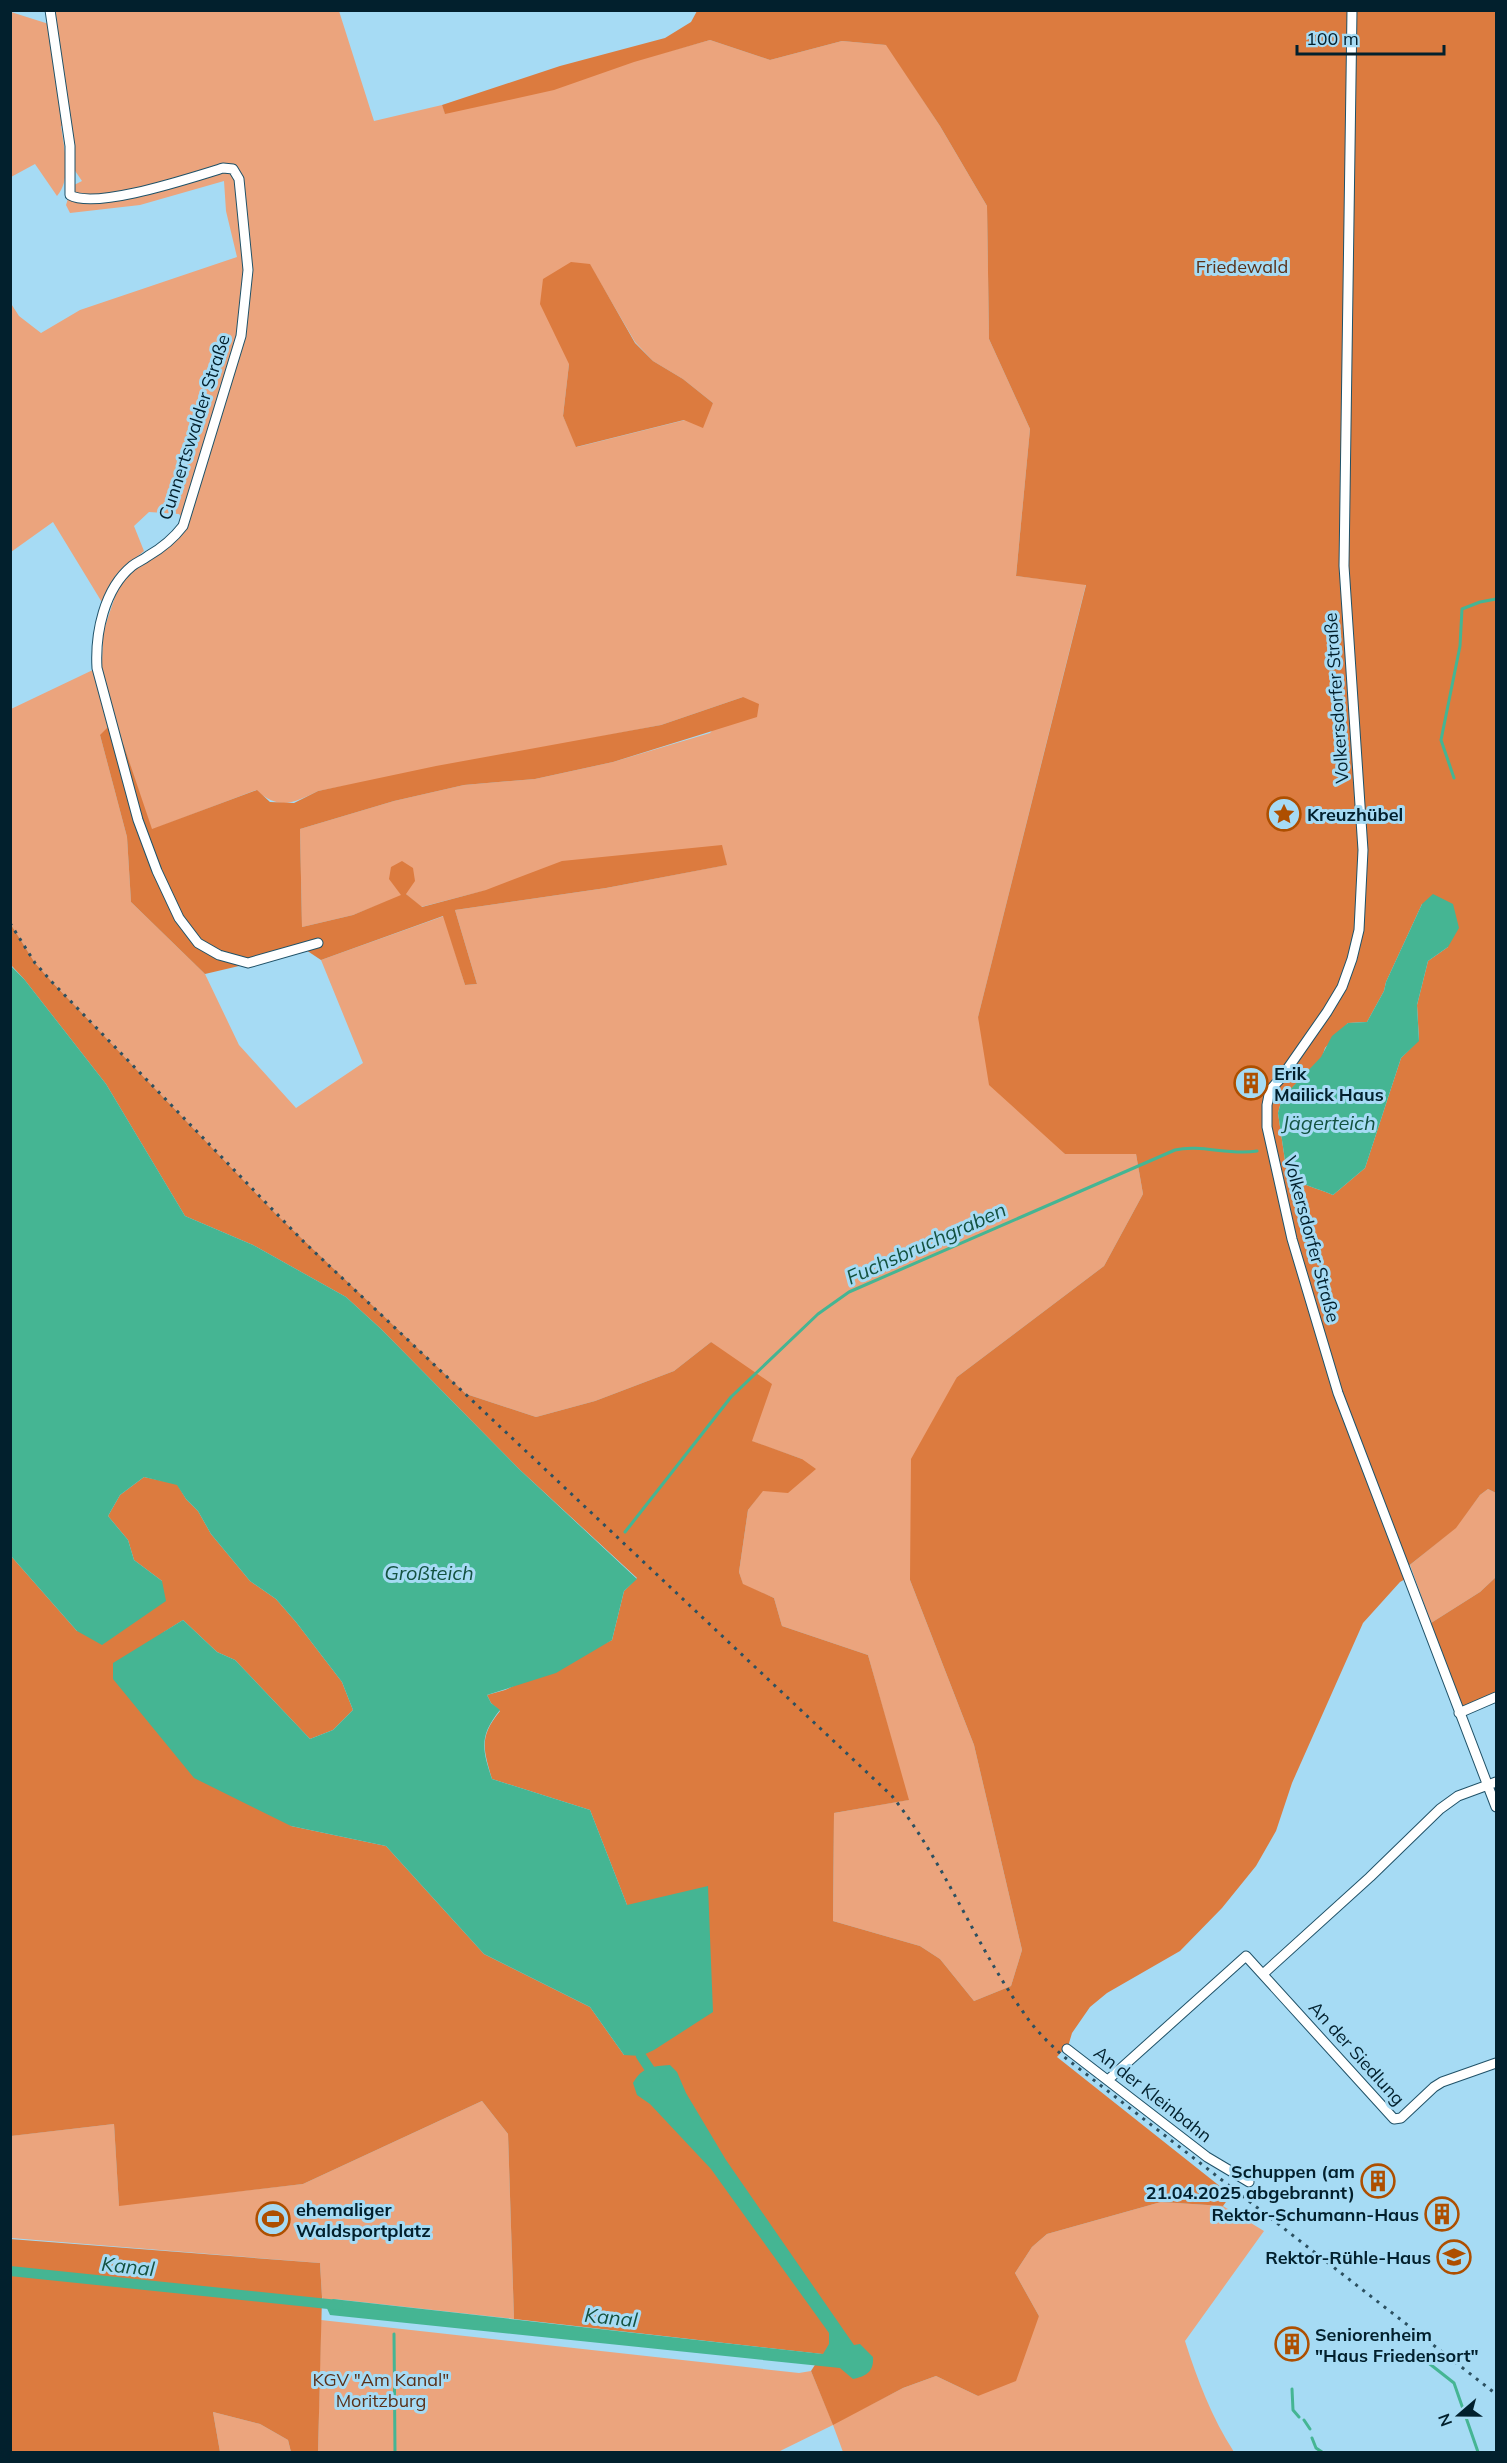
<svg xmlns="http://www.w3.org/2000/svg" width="1507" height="2463" viewBox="0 0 1507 2463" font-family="Mulish,sans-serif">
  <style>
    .green { fill: #eba47d; fill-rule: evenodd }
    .forest { fill: #dc7b3f; fill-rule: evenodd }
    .water { fill: #45b593 }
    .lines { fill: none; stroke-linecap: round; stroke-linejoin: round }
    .stream { stroke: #45b593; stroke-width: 3 }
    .canal { stroke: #45b593; stroke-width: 10 }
    .minor-casing { stroke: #205268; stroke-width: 11 }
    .minor { stroke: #fff; stroke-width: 9 }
    .rail { stroke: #2c5060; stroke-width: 3; stroke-dasharray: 3 6; stroke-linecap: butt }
    .labels { text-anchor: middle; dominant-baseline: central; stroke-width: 6; stroke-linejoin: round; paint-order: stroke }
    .park-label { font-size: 18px; fill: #5a3119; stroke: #a6dbf4 }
    .street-label { font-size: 18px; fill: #02202d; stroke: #a6dbf4 }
    .poi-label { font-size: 18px; font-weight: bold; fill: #02202d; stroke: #a6dbf4; text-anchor: start }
    .water-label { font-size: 20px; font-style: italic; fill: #145240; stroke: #a6dbf4 }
  </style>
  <rect width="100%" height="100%" fill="#a6dbf4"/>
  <path class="green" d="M53,11H339L374,121L442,105L445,113L710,40L770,60L842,41L887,45L940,126L987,206L989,339L1030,429L1016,576L1086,584L978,1017L1065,1154H1136L1143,1194L1104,1266L957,1377L910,1580L974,1745L1022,1950L1011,1986L974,2001L940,1959L920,1946L833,1921L834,1813L908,1800L868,1655L782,1626L774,1598L743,1585L739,1572L748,1510L763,1490L802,1459L751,1441L711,1342L674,1371L595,1401L536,1417L466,1394L276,1214L52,982L35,963L10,923L11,709L97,668L102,662L103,632L121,579L132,568L174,543L183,519L179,514L149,512L134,526L144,551L116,575L103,604L53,522L11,552L10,302L19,316L41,333L80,310L237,257L226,211L224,181L140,205L70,213L66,205L72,186L82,181L69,162L65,126H61C64,147 72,179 57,196L35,164L11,177V12L52,25ZM590,265L635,342L653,361L683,379L713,403L685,420L577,447L563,416L569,364ZM743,697L710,733L613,762L535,779L464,785L394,801L300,829L302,927L353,915L406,894L421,907C520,881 620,857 721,846L726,865L606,888L455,910L477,984L465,985L444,916L321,960L363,1063L296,1108L239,1045L205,974L131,902L127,837L100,735L124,746L151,830L256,790C279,810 292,804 318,791L661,725Z
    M1488,1489L1496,1493V1577L1480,1592L1431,1623L1410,1565L1455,1528L1480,1495Z
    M482,2101L508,2134L514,2319L334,2299L325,2304L322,2297L320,2263L11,2238L10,2136L114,2124L119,2205L303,2184Z
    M1161,2202L1223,2206L1264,2231L1185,2341C1197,2379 1212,2418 1234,2452H843L833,2425L778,2452H318L321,2320L799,2373L811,2371L833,2424L903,2388L936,2376L978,2396L1039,2316L1015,2273L1032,2247L1047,2234Z
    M213,2412L260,2424L288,2440L291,2452H220Z"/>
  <path class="forest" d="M697,11H1496V1493L1488,1489L1480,1495L1456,1528L1406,1568L1409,1577L1400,1582L1363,1623L1292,1783L1276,1831L1256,1866L1222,1908L1180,1951L1107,1993L1090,2007L1072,2033L1067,2050L1064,2049L1057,2057L1231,2195L1223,2206L1161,2202L1047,2234L1032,2247L1015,2273L1039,2316L1016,2381L978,2396L936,2376L903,2388L833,2425L811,2371L822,2354L514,2319L508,2134L482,2101L303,2184L119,2206L114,2124L11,2136V1556L77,1631L162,1581L134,1560L128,1540L108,1516L120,1495L144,1477L177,1484L186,1499L198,1511L211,1534L250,1581L276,1599L296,1622L342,1682L353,1710L333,1730L310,1739L235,1660L217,1652L183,1620L164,1632L291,1826L386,1846L484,1954L590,2007L624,2055L627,1905L590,1810L492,1779C483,1748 479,1737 500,1711L491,1703L487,1695L505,1690L612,1640L624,1591L637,1578L519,1469L381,1329L346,1297L253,1245L185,1216L106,1084L24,979L11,965L10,923L35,963L52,982L276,1214L466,1394L536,1417L595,1401L674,1371L711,1342L772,1384L752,1441L802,1459L816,1469L788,1493L763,1491L748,1510L739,1572L743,1584L774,1598L782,1626L868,1655L909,1800L834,1813L833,1921L920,1946L940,1959L974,2001L1011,1986L1022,1950L974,1745L910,1580L911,1459L957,1377L1104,1266L1143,1194L1136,1154H1065L989,1085L978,1017L1086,585L1016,576L1030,429L989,339L987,206L940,126L886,45L842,41L770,60L710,40L634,62L554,90L445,114L442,105L560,66L665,38L691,22ZM1422,904L1448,947L1428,961L1417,1005L1419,1040L1401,1058L1365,1168L1333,1195C1317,1188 1300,1185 1287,1174L1278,1113L1282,1098L1322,1057L1325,1048L1348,1023L1367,1022L1384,991L1386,982Z
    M571,262L590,264L635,343L653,361L683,379L713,403L703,428L684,420L576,447L563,416L569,364L540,304L543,279Z
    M743,697L759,704L757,717L613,762L535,779L464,785L394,801L300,829L302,927L353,915L401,895L389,879L391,867L402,861L413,868L415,881L406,894L422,907L486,890L562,861L722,845L727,865L606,888L455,910L477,984L465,985L443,916L321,960L306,950L205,974L131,902L127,837L100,735L111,724L124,746L152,829L257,790L270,802L294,803L318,791L436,766L661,725Z
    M1496,1577V1695L1463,1710L1431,1623L1480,1592Z
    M10,2239L320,2263L322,2297L318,2452H291L288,2440L260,2424L213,2412L220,2452H11Z"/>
  <path class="water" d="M1433,894L1453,904L1459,928L1448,947L1428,961L1417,1005L1419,1041L1401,1058L1365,1168L1333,1195C1317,1188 1300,1185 1287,1174L1278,1113L1282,1098L1321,1057L1332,1036L1348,1023L1367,1022L1384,991L1386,982L1422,904Z
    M10,965L24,979L106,1084L185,1216L253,1245L346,1297L381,1329L519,1469L637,1579L624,1591L612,1640L556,1673L487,1695L491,1703L500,1710C479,1736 482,1749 492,1779L590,1810L627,1905L708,1886L713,2012L654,2050L641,2056L624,2055L590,2007L484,1954L386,1846L291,1826L194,1778L113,1679V1663L183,1620L217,1652L235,1660L310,1739L333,1730L353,1710L342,1682L296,1622L276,1599L250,1581L211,1534L198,1511L186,1499L177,1485L144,1477L120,1495L108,1516L128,1540L134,1560L162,1581L166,1601L102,1645L77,1631L11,1556Z
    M670,2065L677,2072L686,2093L726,2160L854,2345L860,2344L873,2357C874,2372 866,2376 853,2379L840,2368L330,2315L325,2304L333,2299L823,2354L829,2344V2333L711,2169L650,2104L637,2095L633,2083C642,2067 653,2066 670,2065Z"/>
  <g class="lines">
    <path class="stream" d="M1454,778L1441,740L1460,646L1462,609L1480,602L1496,599
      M625,1532L731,1397L818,1314L849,1292L1175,1150C1201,1144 1230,1156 1257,1151
      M394,2334L395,2452
      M1412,2350L1454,2383L1478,2452
      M1292,2389L1293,2410L1299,2417
      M1304,2420L1310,2429
      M1312,2438L1316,2448L1322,2452"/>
    <path class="canal" d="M641,2056L655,2077
      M10,2271L338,2305"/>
    <defs>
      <path id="minor" d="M50,10L70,146V195C96,210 193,177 223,168L233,169L239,179L248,270L241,336L183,526C173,539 162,548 148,556C143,560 137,562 132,566C104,589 95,633 97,668L138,820L157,871L179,918L198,943L219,955L248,963L318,943
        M1352,10L1344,566L1363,850L1359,930L1352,959L1342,987L1327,1012L1281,1078L1270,1090L1267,1105V1127L1292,1239L1338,1393L1496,1807
        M1459,1713L1496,1697
        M1263,1974L1370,1877L1440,1809L1458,1796L1496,1782
        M1067,2049L1207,2157L1249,2182
        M1109,2079L1246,1956L1394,2119L1401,2118L1434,2087L1442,2082L1496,2063"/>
    </defs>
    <use href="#minor" class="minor-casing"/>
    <use href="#minor" class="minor"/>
    <path class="rail" d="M10,923L35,963L52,982L305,1243L892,1796C946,1864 975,1946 1026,2016C1036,2031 1050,2044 1063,2056L1496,2394"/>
  </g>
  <defs>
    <symbol id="sight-ring" viewBox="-11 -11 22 22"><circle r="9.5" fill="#a6dbf4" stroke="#ae4f00" stroke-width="1.5"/><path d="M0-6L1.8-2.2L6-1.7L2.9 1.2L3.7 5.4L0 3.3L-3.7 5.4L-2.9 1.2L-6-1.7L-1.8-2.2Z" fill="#ae4f00"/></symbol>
    <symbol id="building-ring" viewBox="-11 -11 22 22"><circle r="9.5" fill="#a6dbf4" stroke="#ae4f00" stroke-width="1.5"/><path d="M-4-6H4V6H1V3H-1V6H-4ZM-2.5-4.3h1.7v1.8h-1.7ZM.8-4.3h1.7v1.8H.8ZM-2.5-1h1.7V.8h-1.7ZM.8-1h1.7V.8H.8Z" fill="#ae4f00"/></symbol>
    <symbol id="stadium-ring" viewBox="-11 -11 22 22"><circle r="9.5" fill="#a6dbf4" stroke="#ae4f00" stroke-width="1.5"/><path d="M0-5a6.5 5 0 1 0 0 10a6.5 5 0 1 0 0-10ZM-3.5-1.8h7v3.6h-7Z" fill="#ae4f00"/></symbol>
    <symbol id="school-ring" viewBox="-11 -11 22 22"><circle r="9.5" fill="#a6dbf4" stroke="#ae4f00" stroke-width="1.5"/><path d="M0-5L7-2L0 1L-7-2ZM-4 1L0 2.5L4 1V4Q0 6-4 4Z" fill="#ae4f00"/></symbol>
  </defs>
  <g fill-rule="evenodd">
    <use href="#sight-ring" x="1265" y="795" width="38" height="38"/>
    <use href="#building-ring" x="1232" y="1064" width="38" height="38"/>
    <use href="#building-ring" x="1359" y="2162" width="38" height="38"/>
    <use href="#building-ring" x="1423" y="2195" width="38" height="38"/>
    <use href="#stadium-ring" x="254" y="2200" width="38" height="38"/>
    <use href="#school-ring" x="1435" y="2238" width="38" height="38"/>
    <use href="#building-ring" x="1273" y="2325" width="38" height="38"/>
  </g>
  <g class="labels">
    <g class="park-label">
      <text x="1242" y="266">Friedewald</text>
      <text x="381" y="2379">KGV "Am Kanal"<tspan x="381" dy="21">Moritzburg</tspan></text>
    </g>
    <g class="street-label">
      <text transform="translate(194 427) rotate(-72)">Cunnertswalder Straße</text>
      <text transform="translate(1336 698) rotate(-94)">Volkersdorfer Straße</text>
      <text transform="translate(1312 1239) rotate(75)">Volkersdorfer Straße</text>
      <text transform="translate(1357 2053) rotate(48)">An der Siedlung</text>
      <text transform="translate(1153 2094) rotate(38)">An der Kleinbahn</text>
    </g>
    <g class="poi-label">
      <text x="1307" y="814">Kreuzhübel</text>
      <text x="1274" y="1073">Erik<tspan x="1274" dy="21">Mailick Haus</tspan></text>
      <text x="1355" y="2171" text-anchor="end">Schuppen (am<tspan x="1355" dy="21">21.04.2025 abgebrannt)</tspan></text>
      <text x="296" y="2209">ehemaliger<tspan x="296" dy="21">Waldsportplatz</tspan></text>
      <text x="1419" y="2214" text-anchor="end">Rektor-Schumann-Haus</text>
      <text x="1431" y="2257" text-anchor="end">Rektor-Rühle-Haus</text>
      <text x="1315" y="2334">Seniorenheim<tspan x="1315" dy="21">"Haus Friedensort"</tspan></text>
    </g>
    <g class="water-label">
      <text x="1329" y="1122">Jägerteich</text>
      <text transform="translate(926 1243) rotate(-24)">Fuchsbruchgraben</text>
      <text x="429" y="1572">Großteich</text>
      <text transform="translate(128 2266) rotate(6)">Kanal</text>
      <text transform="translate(611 2317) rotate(6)">Kanal</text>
    </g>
  </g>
  <rect width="1507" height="2463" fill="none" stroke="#02202d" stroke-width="24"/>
  <g transform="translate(1459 2415) rotate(250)" stroke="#a6dbf4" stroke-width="4.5" paint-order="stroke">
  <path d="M0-4.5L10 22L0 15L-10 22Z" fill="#02202d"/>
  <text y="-9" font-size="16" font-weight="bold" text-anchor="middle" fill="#02202d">N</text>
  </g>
  <path d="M1297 45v9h147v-9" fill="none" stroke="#02202d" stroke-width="3"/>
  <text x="1306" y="45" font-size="18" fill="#02202d" stroke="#a6dbf4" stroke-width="4.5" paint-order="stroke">100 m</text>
</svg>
